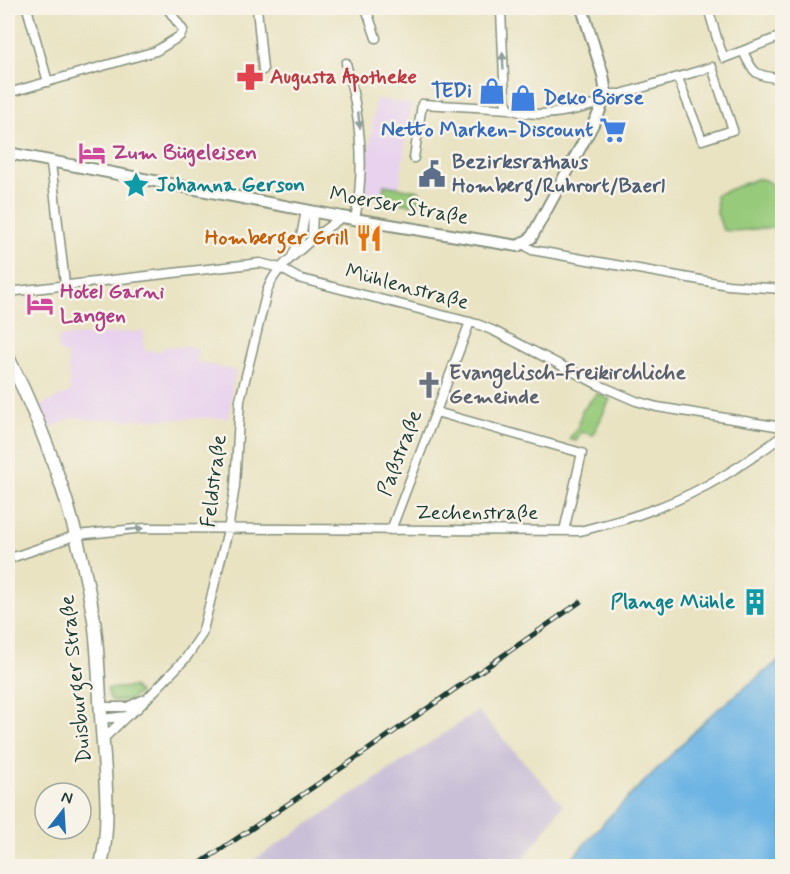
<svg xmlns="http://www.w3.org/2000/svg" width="790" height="874" viewBox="0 0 790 874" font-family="Mynerve,sans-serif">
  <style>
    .built { fill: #e8d2ee }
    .industrial { fill: #c9bfd7 }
    .green { fill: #97ca7a; stroke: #5b8457; stroke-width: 1.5 }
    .water { fill: #6cb4e4; stroke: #46788c; stroke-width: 1.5 }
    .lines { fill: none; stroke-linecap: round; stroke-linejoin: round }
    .minor-casing { stroke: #84907b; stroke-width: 11 }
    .tertiary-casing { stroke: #84907b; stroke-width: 14 }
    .secondary-casing { stroke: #84907b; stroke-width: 15 }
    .minor { stroke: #fff; stroke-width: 8 }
    .tertiary { stroke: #fff; stroke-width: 10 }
    .secondary { stroke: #fff; stroke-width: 12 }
    .rail-casing { stroke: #1f3d34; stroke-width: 5 }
    .rail { stroke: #f7f3e8; stroke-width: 3; stroke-dasharray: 9; stroke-linecap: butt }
    .oneway { fill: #8f9e9a }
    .labels { text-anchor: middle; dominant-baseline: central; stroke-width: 5; stroke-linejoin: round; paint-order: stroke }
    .health-label { font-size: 21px; font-weight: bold; fill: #be3a42; stroke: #f7f3e8; text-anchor: start }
    .shop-label { font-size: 21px; font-weight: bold; fill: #366cbe; stroke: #f7f3e8; text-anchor: end }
    .hotel-label { font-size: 21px; font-weight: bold; fill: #b23c85; stroke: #f7f3e8; text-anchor: start }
    .service-label { font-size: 21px; font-weight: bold; fill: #4e5e75; stroke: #f7f3e8; text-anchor: start }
    .culture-label { font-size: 21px; font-weight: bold; fill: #0d838f; stroke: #f7f3e8; text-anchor: start }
    .street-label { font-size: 21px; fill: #1f3d34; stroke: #f7f3e8 }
    .food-label { font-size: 21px; font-weight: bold; fill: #c56008; stroke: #f7f3e8; text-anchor: end }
    .worship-label { font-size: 21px; font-weight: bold; fill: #5b616d; stroke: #f7f3e8; text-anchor: start }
  </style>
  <rect width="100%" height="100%" fill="#f7f3e8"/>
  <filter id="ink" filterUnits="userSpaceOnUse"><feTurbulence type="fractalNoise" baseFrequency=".0167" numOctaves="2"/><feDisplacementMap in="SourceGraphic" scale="12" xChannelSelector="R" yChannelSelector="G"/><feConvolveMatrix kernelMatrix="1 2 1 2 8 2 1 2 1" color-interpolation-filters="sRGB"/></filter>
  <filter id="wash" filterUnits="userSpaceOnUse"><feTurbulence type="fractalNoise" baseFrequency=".008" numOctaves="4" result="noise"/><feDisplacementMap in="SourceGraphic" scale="24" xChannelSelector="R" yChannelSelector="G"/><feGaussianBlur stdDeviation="1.35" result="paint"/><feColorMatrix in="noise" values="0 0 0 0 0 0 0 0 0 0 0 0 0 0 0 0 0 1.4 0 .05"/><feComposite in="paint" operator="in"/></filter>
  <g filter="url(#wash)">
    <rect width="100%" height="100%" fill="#e9e3c2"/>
    <path class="built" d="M376,99L411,104L397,202L363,195Z
      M144,331V350L162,352V347H198L197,362L236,371L232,387L229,418L93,420L74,417L51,428L40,406L70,392L67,354L59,353L58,337Z"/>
    <path class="industrial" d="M478,711L563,805L519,866H245Z"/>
    <path class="green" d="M756,179C769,177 780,192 782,204C784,211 783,221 782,228C762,225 743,234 723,230L717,213L716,195Z
      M384,185L420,191L418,206L382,200Z
      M597,393L610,399L593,435L581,432L576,441L569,439L578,427L582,411Z
      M133,687L139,693L130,700L113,701L110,699L107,689Z"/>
    <path class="water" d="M782,658V866H565L609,817L712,714Z"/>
  </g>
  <g filter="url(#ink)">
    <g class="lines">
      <defs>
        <path id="minor" d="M27,8L48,82
          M257,8L263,70
          M366,8L376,38
          M499,8L501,11L505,101L510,109
          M708,8L719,45L724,58L782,36
          M743,51C754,76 756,75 782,79
          M346,63C360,115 366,166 355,219
          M8,93L156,51L180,36L183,30L167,8
          M606,94H621L712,67L733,130L702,140L678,78
          M414,158L422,104L510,109C538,120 575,111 603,102
          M51,163L65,284
          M312,239L342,217
          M523,244L532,250L728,285L782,289
          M293,254L301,237L306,210
          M8,292L260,263L280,268L298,278L477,324L494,331L599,385L636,401L657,407L782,427
          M436,412L582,453L564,531
          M391,530L470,322
          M8,559L77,535L145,528L580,531C602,525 625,520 646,512C694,496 743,466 782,436
          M101,707H127L142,700
          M101,719L127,716L138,708L186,658L202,634L228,530L235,486L240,400L267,291C276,266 294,257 312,239L313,211
          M102,740L127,716"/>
        <path id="tertiary" d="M8,153L342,217L518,246L531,238L598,115L606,94L603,75L582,8"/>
        <path id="secondary" d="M8,357C51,443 78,524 94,620C99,656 99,694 102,730C105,776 111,821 101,866"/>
      </defs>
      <use href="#minor" class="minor-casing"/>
      <use href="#tertiary" class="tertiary-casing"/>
      <use href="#secondary" class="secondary-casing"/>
      <use href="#minor" class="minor"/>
      <use href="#tertiary" class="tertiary"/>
      <use href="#secondary" class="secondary"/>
      <defs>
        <path id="rail" d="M196,866L349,763L580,602"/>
      </defs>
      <use href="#rail" class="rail-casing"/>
      <use href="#rail" class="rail"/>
    </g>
    <defs><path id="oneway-solid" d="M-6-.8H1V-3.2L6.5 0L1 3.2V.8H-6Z" transform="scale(1.5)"/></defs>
    <g class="oneway">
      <use href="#oneway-solid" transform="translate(503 61) rotate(-93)"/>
      <use href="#oneway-solid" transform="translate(359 120) rotate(84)"/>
      <use href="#oneway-solid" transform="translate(135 529) rotate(-6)"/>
    </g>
  </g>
  <defs>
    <symbol id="pharmacy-bare" viewBox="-9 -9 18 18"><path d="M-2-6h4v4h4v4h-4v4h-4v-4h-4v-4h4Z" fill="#e0444e" stroke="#f7f3e8" stroke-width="2.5" paint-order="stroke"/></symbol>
    <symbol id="shop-bare" viewBox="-9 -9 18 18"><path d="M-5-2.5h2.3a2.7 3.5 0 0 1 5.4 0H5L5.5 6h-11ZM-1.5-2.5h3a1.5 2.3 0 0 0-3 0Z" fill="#3f7fe0" stroke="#f7f3e8" stroke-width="2.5" paint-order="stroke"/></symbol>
    <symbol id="supermarket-bare" viewBox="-9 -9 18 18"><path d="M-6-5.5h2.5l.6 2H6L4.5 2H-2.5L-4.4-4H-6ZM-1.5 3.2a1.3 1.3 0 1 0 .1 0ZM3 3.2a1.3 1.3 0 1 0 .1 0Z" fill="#3f7fe0" stroke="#f7f3e8" stroke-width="2.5" paint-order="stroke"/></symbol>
    <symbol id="hotel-bare" viewBox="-9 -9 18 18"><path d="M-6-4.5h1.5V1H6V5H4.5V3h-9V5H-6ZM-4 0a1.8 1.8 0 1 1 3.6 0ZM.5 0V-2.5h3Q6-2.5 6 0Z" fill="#d1479c" stroke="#f7f3e8" stroke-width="2.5" paint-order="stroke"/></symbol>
    <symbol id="civic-bare" viewBox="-9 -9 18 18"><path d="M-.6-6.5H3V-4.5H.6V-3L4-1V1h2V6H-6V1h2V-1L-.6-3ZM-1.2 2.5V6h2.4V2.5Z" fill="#5c6f8a" stroke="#f7f3e8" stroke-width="2.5" paint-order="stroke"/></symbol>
    <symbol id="sight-bare" viewBox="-9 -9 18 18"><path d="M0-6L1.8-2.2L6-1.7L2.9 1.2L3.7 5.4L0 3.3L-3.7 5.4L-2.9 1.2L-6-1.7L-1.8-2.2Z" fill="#0f9aa8" stroke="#f7f3e8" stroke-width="2.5" paint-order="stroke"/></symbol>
    <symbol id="restaurant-bare" viewBox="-9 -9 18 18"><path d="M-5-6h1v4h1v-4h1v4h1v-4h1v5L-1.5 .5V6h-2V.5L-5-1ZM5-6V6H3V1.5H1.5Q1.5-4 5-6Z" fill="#e8710a" stroke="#f7f3e8" stroke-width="2.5" paint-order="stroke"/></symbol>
    <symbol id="church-bare" viewBox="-9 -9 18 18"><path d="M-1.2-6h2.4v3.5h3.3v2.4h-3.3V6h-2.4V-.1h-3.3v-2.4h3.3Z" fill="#6b7280" stroke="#f7f3e8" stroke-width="2.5" paint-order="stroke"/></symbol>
    <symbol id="building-bare" viewBox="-9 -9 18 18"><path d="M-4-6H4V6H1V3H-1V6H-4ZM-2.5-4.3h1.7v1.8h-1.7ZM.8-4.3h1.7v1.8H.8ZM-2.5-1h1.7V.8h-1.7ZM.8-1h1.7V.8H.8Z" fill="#0f9aa8" stroke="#f7f3e8" stroke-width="2.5" paint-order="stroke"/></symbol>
  </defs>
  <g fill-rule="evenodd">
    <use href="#pharmacy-bare" x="231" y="58" width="38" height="38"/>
    <use href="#shop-bare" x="473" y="72" width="38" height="38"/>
    <use href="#shop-bare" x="504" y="79" width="38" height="38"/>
    <use href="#supermarket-bare" x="594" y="111" width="38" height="38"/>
    <use href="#hotel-bare" x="73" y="134" width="38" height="38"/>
    <use href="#civic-bare" x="413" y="155" width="38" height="38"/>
    <use href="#sight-bare" x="117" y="166" width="38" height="38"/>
    <use href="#restaurant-bare" x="350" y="219" width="38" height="38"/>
    <use href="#hotel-bare" x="21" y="285" width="38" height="38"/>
    <use href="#church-bare" x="410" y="366" width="38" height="38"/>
    <use href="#building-bare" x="736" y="583" width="38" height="38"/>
  </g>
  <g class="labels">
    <g class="health-label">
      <text x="270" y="77">Augusta Apotheke</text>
    </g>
    <g class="shop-label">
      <text x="472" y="91">TEDi</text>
      <text x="543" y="98" text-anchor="start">Deko Börse</text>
      <text x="593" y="130">Netto Marken-Discount</text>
    </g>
    <g class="hotel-label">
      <text x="112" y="153">Zum Bügeleisen</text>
      <text x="60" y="292">Hotel Garni<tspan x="60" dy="24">Langen</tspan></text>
    </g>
    <g class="service-label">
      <text x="452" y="162">Bezirksrathaus<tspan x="452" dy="24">Homberg/Ruhrort/Baerl</tspan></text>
    </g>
    <g class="culture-label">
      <text x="156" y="185">Johanna Gerson</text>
      <text x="735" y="602" text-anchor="end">Plange Mühle</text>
    </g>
    <g class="street-label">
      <text transform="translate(399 206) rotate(10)">Moerser Straße</text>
      <text transform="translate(407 287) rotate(15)">Mühlenstraße</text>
      <text transform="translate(400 453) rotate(-69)">Paßstraße</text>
      <text transform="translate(214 481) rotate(-83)">Feldstraße</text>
      <text x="477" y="513">Zechenstraße</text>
      <text transform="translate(76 679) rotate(-96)">Duisburger Straße</text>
    </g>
    <g class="food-label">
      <text x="349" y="238">Homberger Grill</text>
    </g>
    <g class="worship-label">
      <text x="449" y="373">Evangelisch-Freikirchliche<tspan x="449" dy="24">Gemeinde</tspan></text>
    </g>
  </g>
  <rect width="790" height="874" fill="none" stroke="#f7f3e8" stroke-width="30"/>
  <g transform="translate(63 811) rotate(17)"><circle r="28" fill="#f7f3e8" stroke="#a1aaa0" stroke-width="1.5"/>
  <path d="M0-4.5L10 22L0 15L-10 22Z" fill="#1f6fb2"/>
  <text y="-9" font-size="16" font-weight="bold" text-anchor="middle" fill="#1f3d34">N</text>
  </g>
</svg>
